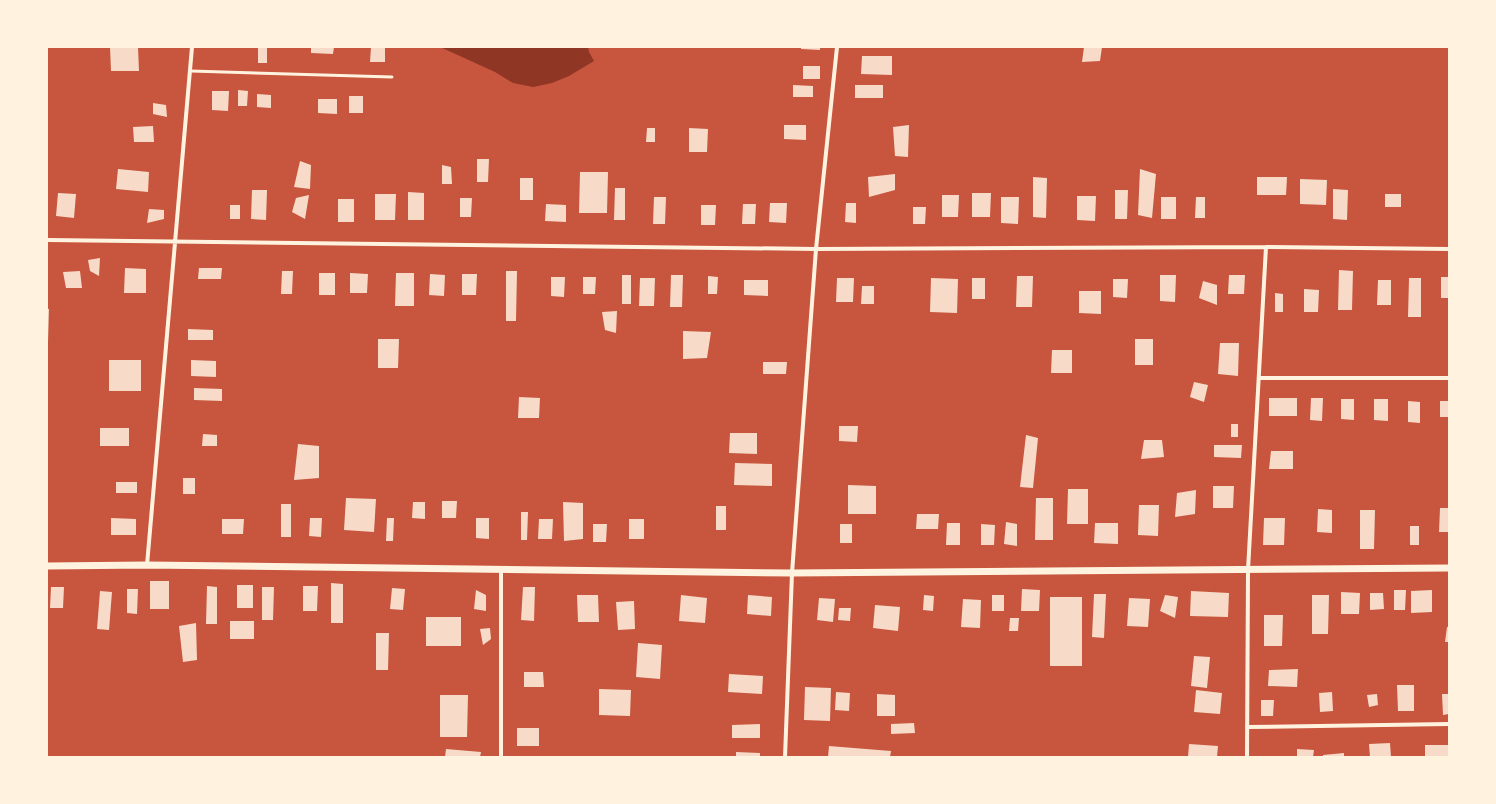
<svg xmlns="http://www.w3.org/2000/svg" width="1496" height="804" viewBox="0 0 1496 804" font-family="'Exo 2',sans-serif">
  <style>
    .water { fill: #8f3625 }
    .building { fill: #f7dbc8 }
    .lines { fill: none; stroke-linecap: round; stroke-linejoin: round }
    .service { stroke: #fff3e0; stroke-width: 3 }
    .minor { stroke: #fff3e0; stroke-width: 4 }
    .tertiary { stroke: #fff3e0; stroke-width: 7 }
  </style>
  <rect width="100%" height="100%" fill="#c8553d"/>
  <path class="water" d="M440,47H588L589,52L594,61L569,76L552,83L533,87L513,83L495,72Z"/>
  <path class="building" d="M110,47H138L139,71H111Z
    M258,47H267V63H258Z
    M311,47H334L333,54L311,53Z
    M371,47H385V62H370Z
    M801,47H820V50L801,49Z
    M1084,47H1102L1100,61L1082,62Z
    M862,56H892V75L861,74Z
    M803,66H820V79H803Z
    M793,85L813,86V97H793Z
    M855,85H883V98H855Z
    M238,90L248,91L247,106H238Z
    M212,91H229L228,111L212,110Z
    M257,94L271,95V108L257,107Z
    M349,96H363V113H349Z
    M318,99H337V114L318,113Z
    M153,103L166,105L167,117L153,114Z
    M784,125H806V140L784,139Z
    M909,125L908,157L895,156L893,127Z
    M153,126L154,142H134L133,127Z
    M647,128H655V142H646Z
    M689,128L708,129L707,152H689Z
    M477,159H489L488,182H477Z
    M300,161L311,165L310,189L294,187Z
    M442,165L451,167L452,184H442Z
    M118,169L149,172L148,192L116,189Z
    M1140,169L1156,174L1152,218L1138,215Z
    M580,172H608L607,213H579Z
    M895,174V190L869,197L868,177Z
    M1033,177L1047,178L1046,218L1033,217Z
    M1257,177H1287L1286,195H1257Z
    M520,178H533V200H520Z
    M1300,179L1327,180L1326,205L1300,204Z
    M615,188H625V220H614Z
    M1333,189L1348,190L1347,220L1333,219Z
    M252,190H267L266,220L251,219Z
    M1115,190H1128L1127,219H1115Z
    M408,192L424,193V220H408Z
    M58,193L76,194L74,218L56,216Z
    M972,193H991L990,217H972Z
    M375,194H396L395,220H375Z
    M1385,194H1401V207H1385Z
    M309,195L305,219L292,212L296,198Z
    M942,195H959L958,217H942Z
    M1077,196H1096L1095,221L1077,220Z
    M654,197H666L665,224H653Z
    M1001,197H1019L1018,224L1001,223Z
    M1161,197H1176V219H1161Z
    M1196,197H1205V218H1195Z
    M460,198H472L471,217H460Z
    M338,199H354V222H338Z
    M770,203H787L786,223L769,222Z
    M846,203H856V223L845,222Z
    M546,204L566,205V222L545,221Z
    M743,204H756L755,224H742Z
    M230,205H240V219H230Z
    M701,205H716L715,225H701Z
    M913,207H926L925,224H913Z
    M149,209L164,210V219L147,223Z
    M100,258L99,276L90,271L88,260Z
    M125,268L146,269V293H124Z
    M199,268H222L221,279H198Z
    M1339,270L1353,271L1352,310H1338Z
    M80,271L82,288H66L63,272Z
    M282,271H293L292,294H281Z
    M506,271H517L516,321H506Z
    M319,273H335V295H319Z
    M350,273L368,274L367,293H350Z
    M396,273H414V306H395Z
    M430,274L445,275L444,296L429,295Z
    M462,274H477L476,295H462Z
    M622,275H631V304H622Z
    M671,275H683L682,307H670Z
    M1160,275H1176L1175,302L1160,301Z
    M1229,275H1245L1244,294H1228Z
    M708,276L718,277L717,294H708Z
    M1017,276H1033L1032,307H1016Z
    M551,277H565L564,297L551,296Z
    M583,277H596L595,294H583Z
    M1441,277H1449V298H1441Z
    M640,278H655L654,306H639Z
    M837,278H854L853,302H836Z
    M931,278L958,279L957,313L930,312Z
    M972,278H985V299H972Z
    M1409,278H1421V317H1408Z
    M1113,279H1128L1127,298L1113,297Z
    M744,280H768V296L744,295Z
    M1378,280H1391V305H1377Z
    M1203,281L1217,285V305L1199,298Z
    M862,286H874V304H861Z
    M1304,289L1319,290L1318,312H1304Z
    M1079,291H1101V314L1079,313Z
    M1275,293L1283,294V312H1275Z
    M47,309H49L48,342H47Z
    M617,311L616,333L605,330L602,312Z
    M188,329L213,330V340H188Z
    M683,331L711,332L707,358L683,359Z
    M378,339H399L398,368H378Z
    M1135,339H1153V365H1135Z
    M1220,343H1239L1238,376L1218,374Z
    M1052,350H1072V373H1051Z
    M109,360H141V391H109Z
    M191,360L216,361V377L191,376Z
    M763,362H787L786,374H763Z
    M1194,382L1208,385L1204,402L1190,397Z
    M194,388L222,389V401L194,400Z
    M519,397L540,398L539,418H518Z
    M1269,398H1297V416H1269Z
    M1311,398H1323L1322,421L1310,420Z
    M1341,399H1354V420L1341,419Z
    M1374,399H1388V421L1374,420Z
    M1408,401L1420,402V423L1408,422Z
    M1440,401H1449V417H1440Z
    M1231,424H1238V437H1231Z
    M839,426H858L857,442L839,441Z
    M100,428H129V446H100Z
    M730,433H757V454L729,453Z
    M203,434L217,435V446H202Z
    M1026,435L1038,438L1033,488L1020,487Z
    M1144,440H1162L1164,457L1141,459Z
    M298,444L319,446V478L294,480Z
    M1214,445H1242L1241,458L1214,457Z
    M1271,451H1293V469H1269Z
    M735,463L772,464V486L734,485Z
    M183,478H195V494H183Z
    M116,482H137V493H116Z
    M848,485L876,486V514H848Z
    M1213,486H1234L1233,508H1213Z
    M1068,489H1088V524H1067Z
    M1196,490L1195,514L1175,517L1177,493Z
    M346,498L376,499L374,532L344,530Z
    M1036,498H1053V540H1035Z
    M442,501H457L456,518H442Z
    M413,502H425V519L412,518Z
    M563,502L583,503V539L564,541Z
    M281,504H291V537H281Z
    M1139,505H1159L1158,536L1138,535Z
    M716,506H726V530H716Z
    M1440,508H1449V532H1439Z
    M1318,509L1332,510V533L1317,532Z
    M1360,510H1375L1374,549H1360Z
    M521,512H528L527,540H521Z
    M917,514H939L938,529H916Z
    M111,518L136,519V535H111Z
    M310,518H322L321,537L309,536Z
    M387,518H394L393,541H386Z
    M476,518H489V539L476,538Z
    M1264,518H1285L1284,545H1263Z
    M222,519H244L243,534H222Z
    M539,519H553L552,539H538Z
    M629,519H644V539H629Z
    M1006,522L1017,524V546L1004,544Z
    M947,523H960V545H946Z
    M1095,523H1118V544L1094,543Z
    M593,524H607L606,542H593Z
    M840,524H852V543H840Z
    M981,524L995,525L994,545H981Z
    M1410,526H1419V545H1410Z
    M150,581H169V609H150Z
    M331,583L343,584V623H331Z
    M237,585H253V608H237Z
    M207,586L217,587V624H206Z
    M303,586H318L317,611H303Z
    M51,587H64L63,608H50Z
    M262,587H274L273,620H262Z
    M523,587H535L534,621L521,620Z
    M392,588L405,589L403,610L390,609Z
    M127,589H138L137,614L127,613Z
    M1022,589L1040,590L1039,611H1021Z
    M476,590L486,595V611L474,609Z
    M1394,590H1406L1405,610H1394Z
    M1432,590V612L1411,613V591Z
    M100,591L112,592L109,630L97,629Z
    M1191,591L1229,593L1228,617L1190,616Z
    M1341,592L1360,593L1359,614H1341Z
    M1370,593H1383L1384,609L1370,610Z
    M1094,594H1106L1104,638L1092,637Z
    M577,595H598L599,622H578Z
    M681,595L707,598L705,623L679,621Z
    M748,595L772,597L771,616L747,614Z
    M924,595L934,596L933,611L923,610Z
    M992,595H1004V611H992Z
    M1165,595L1178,597L1175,618L1160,611Z
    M1312,595H1329L1328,634H1312Z
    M1050,597H1082V666H1050Z
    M819,598L835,599L833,622L817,620Z
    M1129,598L1150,599L1148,627L1127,626Z
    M963,599L981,600L980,628L961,627Z
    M634,601L635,629L618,630L616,602Z
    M875,605L900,607L898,631L873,628Z
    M839,608H851L850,621L838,620Z
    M1264,615H1283L1282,646H1264Z
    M426,617H461V646H426Z
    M1010,618H1019L1018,631H1009Z
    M230,621H254V639H230Z
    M196,623L197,660L183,662L179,626Z
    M1447,627H1449V642H1445Z
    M490,628L491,639L483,645L480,629Z
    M376,633H389L388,670H376Z
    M638,643L662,645L660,679L636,677Z
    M1194,656L1210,657L1207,688L1191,686Z
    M1298,669L1297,687L1268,686L1269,670Z
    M524,672H543L544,687H524Z
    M729,674L763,676L762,694L728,692Z
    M1397,685H1414V711H1398Z
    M805,687L831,688L830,721L804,720Z
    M599,689L631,690L630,716L599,715Z
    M1196,690L1222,693L1220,714L1194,712Z
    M836,692L850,693L849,711L835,710Z
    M1332,692L1333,711L1320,712L1319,693Z
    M877,694L895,695V716H877Z
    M1377,694L1378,705L1369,707L1367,695Z
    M1442,694H1449V714L1443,715Z
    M440,695H468L467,737H440Z
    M1261,700H1274L1273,716H1261Z
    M914,723L915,733L891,734V724Z
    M760,724V738H732V725Z
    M517,728H539V746H517Z
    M1390,743L1391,757H1370L1369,744Z
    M1189,744L1218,746L1217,757H1188Z
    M1425,745H1449V757H1425Z
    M829,746L891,751L890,757H828Z
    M446,749L481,752L480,757H445Z
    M1297,749L1314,750L1313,757H1297Z
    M736,752L760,753V757H736Z
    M1344,753V757H1323V755Z"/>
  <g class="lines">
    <path class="service" d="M191,71L392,77"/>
    <path class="minor" d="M47,240L816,249L1266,247L1449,249
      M1259,378H1449
      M147,565L192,47
      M501,568V757
      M1247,727L1449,724
      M785,757L792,573L816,249L837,47
      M1247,757L1248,570L1266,247"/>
    <path class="tertiary" d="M47,566L147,565L792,573L1449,568"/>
  </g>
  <rect width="1496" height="804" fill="none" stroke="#fff3e0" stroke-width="96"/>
</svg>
